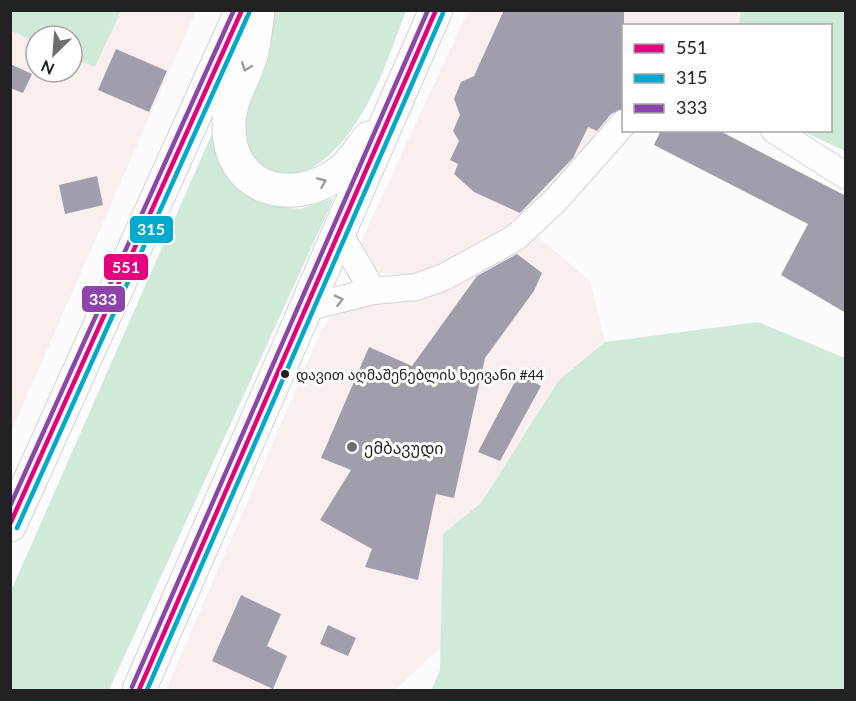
<svg xmlns="http://www.w3.org/2000/svg" width="856" height="701" viewBox="0 0 856 701" font-family="Lato,'Noto Sans Georgian',sans-serif">
  <style>
    .commercial { fill: #f9efef }
    .green { fill: #cfead9 }
    .building { fill: #a19eab }
    .lines { fill: none; stroke-linecap: round; stroke-linejoin: round }
    .secondary-casing { stroke: #d2d1d4; stroke-width: 28 }
    .highway-casing { stroke: #d2d1d4; stroke-width: 35 }
    .secondary { stroke: #fffeff; stroke-width: 26 }
    .highway { stroke: #fffeff; stroke-width: 33 }
    .bus-1-casing { stroke: #fff; stroke-width: 9 }
    .bus-2-casing { stroke: #fff; stroke-width: 9 }
    .bus-3-casing { stroke: #fff; stroke-width: 9 }
    .bus-1 { stroke: #e5007d; stroke-width: 4.5 }
    .bus-2 { stroke: #00a9ce; stroke-width: 4.5 }
    .bus-3 { stroke: #8e44ad; stroke-width: 4.5 }
    .oneway { stroke: #9b9b9c }
    .bus-dot { fill: #212124; stroke: #fff; stroke-width: 2 }
    .poi-dot { fill: #6e6d70; stroke: #fff; stroke-width: 2 }
    .labels { text-anchor: middle; dominant-baseline: central; stroke-width: 6; stroke-linejoin: round; paint-order: stroke }
    .bus-label { font-size: 14px; fill: #212124; stroke: #fff; text-anchor: start }
    .poi-label { font-size: 16px; fill: #212124; stroke: #fff; text-anchor: start }
    .line-badge { stroke: #fff; stroke-width: 2 }
    .badge-label { font-size: 16px; text-anchor: middle; font-weight: bold; fill: #fff }
  </style>
  <rect width="100%" height="100%" fill="#fcfbfe"/>
  <path class="commercial" d="M121,11H196L11,432L10,31L36,42V72H72V57L95,67Z
    M468,11H741L739,25L624,26L623,119L507,233L422,275L377,273L353,259Z
    M537,236L590,281L605,342L559,380L481,503L443,535L441,647L395,690H166L322,329L338,308L479,266Z"/>
  <path class="green" d="M10,11L11,10L121,11L95,67L72,57V36H36V42L11,31Z
    M276,11H406C387,61 367,126 322,161C307,173 289,176 271,180L239,139L260,47Z
    M741,11H845V151L802,131L830,130V26L739,25Z
    M214,129L220,163L235,186L265,205L300,209L334,198L109,690H11V591Z
    M758,322L845,358V690H431L440,670L443,534L481,503L559,380L605,342Z"/>
  <path class="building" d="M504,10H624V108L611,114L597,131L588,127L573,158L520,213L474,192L454,174L458,164L450,160L459,141L453,131L460,115L454,99L461,82L474,76Z
    M116,49L167,71L149,112L98,90Z
    M10,64L32,74L23,93L10,88Z
    M661,130H718L846,196V313L781,275L808,224L654,145Z
    M97,176L103,205L65,214L59,185Z
    M517,254L542,273L534,291L485,358L454,498L436,494L418,580L365,567L372,549L320,520L351,470L321,458L369,347L412,366L477,276Z
    M519,374L541,386L500,461L478,452Z
    M241,595L281,614L267,646L287,656L273,689L212,661Z
    M328,625L356,638L348,656L320,644Z"/>
  <g class="lines">
    <defs>
      <path id="secondary" d="M774,130L846,176
        M339,233L373,291
        M306,308L373,291L416,287L444,277L515,238L555,201L624,123"/>
      <path id="highway" d="M258,10C256,24 255,38 252,52C246,76 230,96 229,122C226,189 290,208 339,173C351,165 360,149 369,138
        M10,525L242,10
        M139,690L436,10"/>
    </defs>
    <use href="#secondary" class="secondary-casing"/>
    <use href="#highway" class="highway-casing"/>
    <use href="#secondary" class="secondary"/>
    <use href="#highway" class="highway"/>
    <defs>
      <path id="bus-1" d="M10,524L242,10
        M139,690L436,10"/>
      <path id="bus-2" d="M17,528L249,13
        M147,690L443,13"/>
      <path id="bus-3" d="M10,506L234,10
        M132,687L428,10"/>
    </defs>
    <use href="#bus-1" class="bus-1-casing"/>
    <use href="#bus-2" class="bus-2-casing"/>
    <use href="#bus-3" class="bus-3-casing"/>
    <use href="#bus-1" class="bus-1"/>
    <use href="#bus-2" class="bus-2"/>
    <use href="#bus-3" class="bus-3"/>
  </g>
  <defs><path id="oneway-chevron" d="M-2-3.5L2.5 0L-2 3.5" fill="none" stroke-width="1.6" stroke-linecap="round" stroke-linejoin="round" transform="scale(1.5)"/></defs>
  <g class="oneway">
    <use href="#oneway-chevron" transform="translate(246 67) rotate(111)"/>
    <use href="#oneway-chevron" transform="translate(322 182) rotate(-24)"/>
    <use href="#oneway-chevron" transform="translate(339 300) rotate(-14)"/>
  </g>
  <circle class="bus-dot" cx="285" cy="374" r="5"/>
  <circle class="poi-dot" cx="352" cy="447" r="6"/>
  <g class="labels">
    <g class="bus-label">
      <text x="296" y="374">დავით აღმაშენებლის ხეივანი #44</text>
    </g>
    <g class="poi-label">
      <text x="364" y="447">ემბავუდი</text>
    </g>
  </g>
  <g class="line-badge">
    <rect x="129" y="215" width="45" height="29" rx="6" fill="#00a9ce"/>
    <rect x="103" y="253" width="46" height="28" rx="6" fill="#e5007d"/>
    <rect x="81" y="285" width="45" height="28" rx="6" fill="#8e44ad"/>
  </g>
  <g class="badge-label">
    <text x="151" y="235">315</text>
    <text x="126" y="273">551</text>
    <text x="103" y="305">333</text>
  </g>
  <rect width="856" height="701" fill="none" stroke="#212124" stroke-width="24"/>
  <rect x="622" y="24" width="210" height="108" fill="#ffffff" stroke="#a6a6a7" stroke-width="1.5"/>
  <rect x="634" y="44" width="30" height="9" fill="#e5007d" stroke="#a6a6a7" stroke-width="1.5"/>
  <text x="676" y="54" font-size="18" fill="#212124">551</text>
  <rect x="634" y="74" width="30" height="9" fill="#00a9ce" stroke="#a6a6a7" stroke-width="1.5"/>
  <text x="676" y="84" font-size="18" fill="#212124">315</text>
  <rect x="634" y="104" width="30" height="9" fill="#8e44ad" stroke="#a6a6a7" stroke-width="1.5"/>
  <text x="676" y="114" font-size="18" fill="#212124">333</text>
  <g transform="translate(54 54) rotate(205)"><circle r="28" fill="#ffffff" stroke="#a6a6a7" stroke-width="1.5"/>
  <path d="M0-4.5L10 22L0 15L-10 22Z" fill="#6e6d70"/>
  <text y="-9" font-size="16" font-weight="bold" text-anchor="middle" fill="#212124">N</text>
  </g>
</svg>
